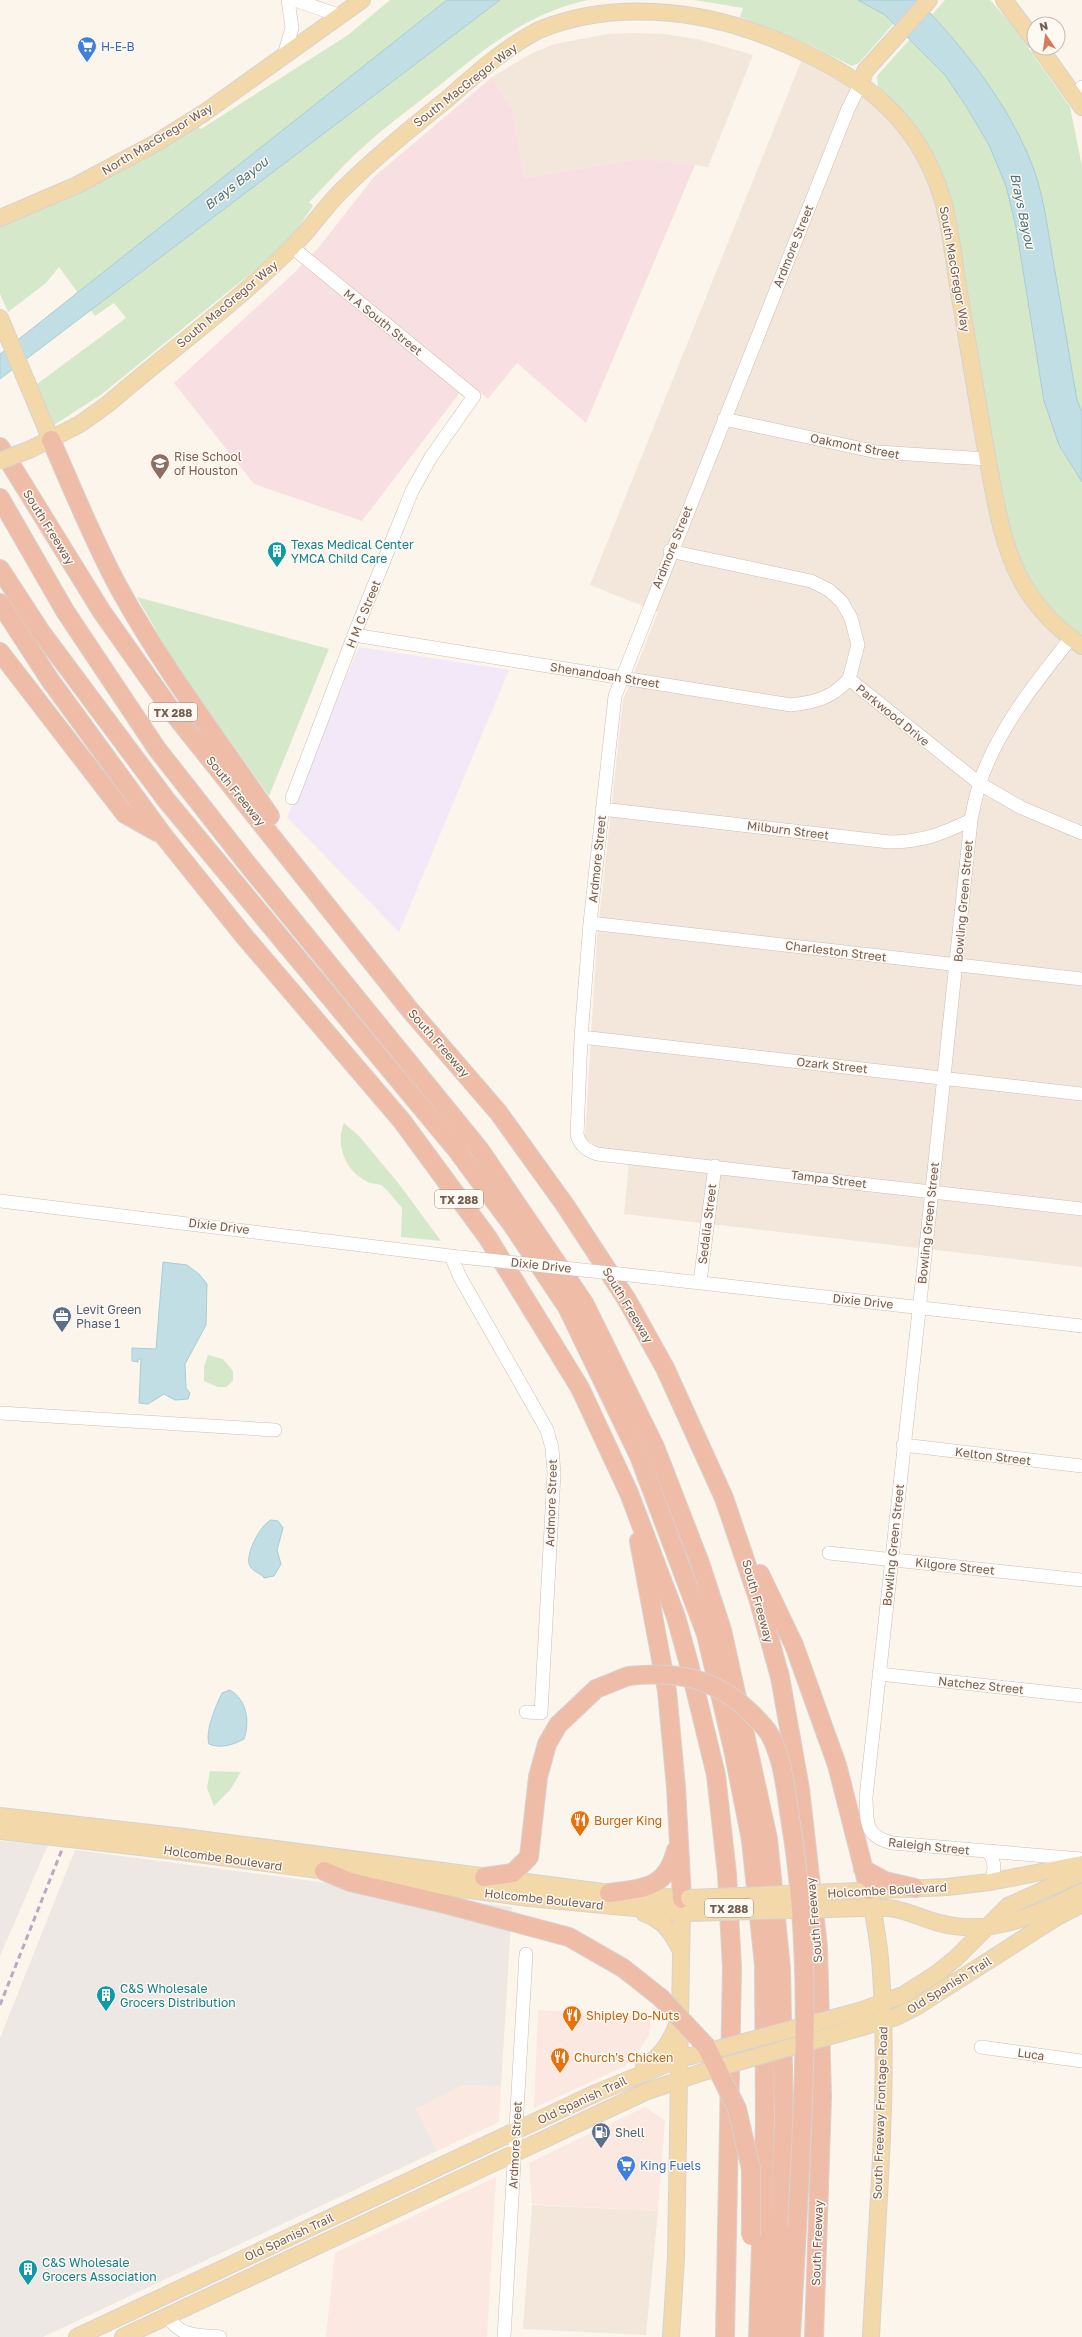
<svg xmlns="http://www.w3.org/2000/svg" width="1082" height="2337" viewBox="0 0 1082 2337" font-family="'Golos Text',sans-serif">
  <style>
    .residential { fill: #f2e7da }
    .commercial { fill: #fae8e1 }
    .industrial { fill: #ede8e4 }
    .education { fill: #f2e8f8 }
    .medical { fill: #f8e0e2 }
    .green { fill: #d6e8ca }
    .water { fill: #c1dee4; stroke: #a8cdd5 }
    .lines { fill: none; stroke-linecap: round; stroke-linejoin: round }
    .minor-casing { stroke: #cdbeb2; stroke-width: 14 }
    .major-casing { stroke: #d8d2ce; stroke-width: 18 }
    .highway-casing { stroke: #d8d2ce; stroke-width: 20 }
    .minor { stroke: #fff; stroke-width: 13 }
    .major { stroke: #f3d9aa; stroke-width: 16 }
    .highway { stroke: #efbca8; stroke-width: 18 }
    .rail { stroke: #b9a9c5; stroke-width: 3; stroke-dasharray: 6 4; stroke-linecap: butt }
    .minor-bridge-casing { stroke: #cdbeb2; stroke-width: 14; stroke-linecap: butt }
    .major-bridge-casing { stroke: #d8d2ce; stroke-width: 18; stroke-linecap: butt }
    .highway-bridge-casing { stroke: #d8d2ce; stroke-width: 20; stroke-linecap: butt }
    .minor-bridge { stroke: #fff; stroke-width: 13 }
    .major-bridge { stroke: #f3d9aa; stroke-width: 16 }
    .highway-bridge { stroke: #efbca8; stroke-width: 18 }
    .labels { text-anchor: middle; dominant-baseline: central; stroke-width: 3; stroke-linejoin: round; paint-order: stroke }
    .shield { fill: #fef9f2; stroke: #9e8c81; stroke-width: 1 }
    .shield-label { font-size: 11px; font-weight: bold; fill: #755d50 }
    .shop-label { font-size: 12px; fill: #366cbe; stroke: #fef9f2; text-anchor: start }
    .street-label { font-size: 12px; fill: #755d50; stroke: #fef9f2 }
    .education-label { font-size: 12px; fill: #785e54; stroke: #fef9f2; text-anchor: start }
    .culture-label { font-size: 12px; fill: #0d838f; stroke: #fef9f2; text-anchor: start }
    .service-label { font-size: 12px; fill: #4e5e75; stroke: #fef9f2; text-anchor: start }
    .food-label { font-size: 12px; fill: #c56008; stroke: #fef9f2; text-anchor: start }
    .water-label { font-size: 13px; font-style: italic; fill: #48757f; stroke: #fef9f2 }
  </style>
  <rect width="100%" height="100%" fill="#fbf5ec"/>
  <path class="residential" d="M634,33L664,34L697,39L753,55L708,167L644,158L524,178L512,108L492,77L532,53L555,44L608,34Z
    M808,44L847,65L878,88L933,158L948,191L958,231L1006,526L1082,638V1267L624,1214L630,1151L597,1148L585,1137L597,938L623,700L658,612L590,585Z
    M532,2205L658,2211L646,2335L523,2329Z"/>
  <path class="commercial" d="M538,2010L651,2017L649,2035L637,2054L625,2066L534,2108Z
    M463,2085L501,2086L499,2122L437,2151L415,2109Z
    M645,2107L665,2120L658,2211L532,2204L529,2163Z
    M496,2177L487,2337H326L335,2253Z"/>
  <path class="industrial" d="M0,1841L48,1845L0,1956Z
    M75,1850L512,1907L501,2086L463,2085L416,2109L437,2151L43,2337H0V2038Z"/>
  <path class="education" d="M359,647L509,670L399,932L287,817Z"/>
  <path class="medical" d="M492,77L512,108L524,178L644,158L695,165L586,423L517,363L488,399L468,382L362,521L254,484L174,383L294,273L319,247L374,177Z"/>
  <path class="green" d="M390,0H588C525,14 484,49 435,89C411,108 385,127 362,148C343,165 327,184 309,202L313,206L295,232L267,260L102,394L54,425L37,384L126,318L114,303L95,316L59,267L46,283L8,312L0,294V222L195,124L201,129L348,35Z
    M694,0H914L859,63L852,66L808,44L740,17L743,8Z
    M945,0H990L992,2L1013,26L1070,107L1082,166V638L1051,612L1028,581L1006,526L958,231L948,191L933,158L878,88L877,76Z
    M137,597L329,649L269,796L174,662Z
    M344,1123L359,1136L399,1184L441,1241L401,1237L402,1208C396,1201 388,1190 381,1185C376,1183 370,1184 366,1181C345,1170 335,1145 344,1123Z
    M208,1355L223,1359L233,1371V1381L226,1387H218L204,1381V1367Z
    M210,1771L241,1772L230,1790L214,1806L207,1788Z"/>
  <path class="water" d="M447,0H500L0,379V354Z
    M858,0H918C962,46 1004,98 1029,157C1043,189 1047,225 1053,260C1061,306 1069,353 1077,400L1082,412V482L1059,445L1044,401L1016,227L1006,186L989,145L966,106L945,75L885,15Z
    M163,1262L187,1265L199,1274L207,1284L206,1325L185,1364L186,1388L190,1393L188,1399L175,1400L164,1394L148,1404L139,1403L141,1359H138V1362L132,1361V1348L156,1349Z
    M271,1520L278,1521L283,1528L277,1550L281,1564L274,1576L264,1578C261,1573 253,1572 250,1566C244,1556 260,1525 271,1520Z
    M230,1690C247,1700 250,1722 244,1739C233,1745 220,1749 209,1744C205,1730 216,1706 222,1693Z"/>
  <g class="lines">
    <defs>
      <path id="minor" d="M295,0L341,16
        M284,55L292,28L288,0
        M861,83L848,109L615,696L590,923L581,1037L577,1135C581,1146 586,1150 597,1154L1082,1209
        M1076,100L1082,87
        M724,419L877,452L987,459
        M670,551L811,581L829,590L842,602L851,618L858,645L849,679L980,784L1022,808L1082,833
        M354,635L791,705C816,702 832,698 849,679
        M1071,638C1035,683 997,730 979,785C976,796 973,809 971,820C938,1146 901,1471 866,1797C867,1822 864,1836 892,1843L1082,1859
        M292,798L354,635L412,491L431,457L474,396L292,247
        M602,809L889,842C922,842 942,834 971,820
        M590,923L1082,979
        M581,1037L1082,1094
        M0,1201L459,1257
        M451,1256L460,1277L547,1430L552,1448L554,1473L541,1713L526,1712
        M657,1278L1082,1326
        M700,1282L715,1166
        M0,1413L275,1430
        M903,1445L1082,1466
        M829,1553L1082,1580
        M879,1674L1082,1696
        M988,1852C996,1862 995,1871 990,1882
        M981,2047L1082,2061
        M168,2316C179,2337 198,2335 220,2337
        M504,2337L526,1954"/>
      <path id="major" d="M1004,0L1034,40
        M1040,48L1082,107
        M861,83L865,71L929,0
        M0,218L77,185L156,143L204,113L362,0
        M0,318L51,440
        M31,449L80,424L108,404C168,352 234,305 290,249C309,231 323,209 341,191C374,158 410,129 446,100C475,75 504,48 539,30C611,0 699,9 771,38C853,71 917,111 943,201C951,230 954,262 959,292C970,356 980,419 992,483C1005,554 1019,602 1082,646
        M0,1816L184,1837L633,1896L689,1898
        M0,1831L175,1851L529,1898L689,1913
        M869,1890C873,1913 878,1936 880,1959C890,2084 877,2212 871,2337
        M858,1891L947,1887L990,1882L1082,1864
        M861,1908C872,1908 884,1907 895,1909C910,1912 924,1919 939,1923C993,1937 1034,1915 1082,1892
        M644,1913C663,1920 671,1931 680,1949
        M863,2010L903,1995L939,1972L956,1958L1008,1906L1082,1873
        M862,2027L896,2017L916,2007L1057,1917L1082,1904
        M644,2067C661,2056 670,2043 677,2025
        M77,2337L596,2093L679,2059L699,2054
        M123,2337L645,2092L703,2072
        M671,2337L676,2257L682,1902"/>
      <path id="highway" d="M51,440C73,490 93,540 119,588C163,668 219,741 270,816
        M0,447L102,612L174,714L410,1010L498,1112L565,1205L627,1300L665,1368L724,1498L758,1598L780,1677L800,1789L818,1947L822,2097L814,2337
        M0,498L65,611L157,749L249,866L480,1150L584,1303L655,1447L700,1563L722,1630L768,1839L781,1969L784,2121L775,2337
        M0,569L41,632L167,801L456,1149L513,1226L567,1307L639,1456L706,1634L733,1749L751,1840L764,1965L765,2123L758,2337
        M0,603L50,680L163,835L244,936L402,1121L488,1238L580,1388L629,1493L676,1617L689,1664L716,1775L727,1874L732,1968L725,2337
        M0,652L125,814L157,832
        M639,1541L667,1691L676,1787L682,1899
        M760,1574L794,1645L837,1765L869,1890
        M863,1869L885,1881L915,1888
        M324,1871L350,1882L445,1904L569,1937L623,1968L661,1998
        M484,1877L513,1873L529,1857L538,1777L547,1744L558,1725L596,1689L628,1676
        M609,1893C644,1888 666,1889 676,1850
        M791,2337L797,2228"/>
    </defs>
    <use href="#minor" class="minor-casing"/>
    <use href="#major" class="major-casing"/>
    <use href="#highway" class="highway-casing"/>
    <use href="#minor" class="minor"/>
    <use href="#major" class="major"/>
    <use href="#highway" class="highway"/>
    <path class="rail" d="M0,2005L63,1847"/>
    <defs>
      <path id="minor-bridge" d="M461,1257L657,1278"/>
      <path id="major-bridge" d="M0,461L31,449
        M689,1898L858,1891
        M689,1913L861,1908
        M699,2054L863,2010
        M703,2072L862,2027"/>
      <path id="highway-bridge" d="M628,1676C676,1671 712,1677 748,1710C755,1717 765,1726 770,1735C783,1759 786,1791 790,1818C813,1953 804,2092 797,2228
        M661,1998L706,2046L737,2109L751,2169V2236"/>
    </defs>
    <use href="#minor-bridge" class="minor-bridge-casing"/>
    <use href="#major-bridge" class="major-bridge-casing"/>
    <use href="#highway-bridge" class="highway-bridge-casing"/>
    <use href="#minor-bridge" class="minor-bridge"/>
    <use href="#major-bridge" class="major-bridge"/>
    <use href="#highway-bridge" class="highway-bridge"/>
  </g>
  <defs>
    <symbol id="supermarket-pin" viewBox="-11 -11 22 30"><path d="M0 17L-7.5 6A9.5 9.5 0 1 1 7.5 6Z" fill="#3f7fe0" stroke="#fef9f2"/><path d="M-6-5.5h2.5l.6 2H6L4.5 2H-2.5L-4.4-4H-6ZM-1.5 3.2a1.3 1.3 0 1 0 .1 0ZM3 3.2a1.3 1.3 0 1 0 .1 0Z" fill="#fff"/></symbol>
    <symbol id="school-pin" viewBox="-11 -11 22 30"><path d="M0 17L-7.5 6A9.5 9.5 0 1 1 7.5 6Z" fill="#8d6e63" stroke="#fef9f2"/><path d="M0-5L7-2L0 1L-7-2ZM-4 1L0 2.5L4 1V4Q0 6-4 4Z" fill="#fff"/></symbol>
    <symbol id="building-pin" viewBox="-11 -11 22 30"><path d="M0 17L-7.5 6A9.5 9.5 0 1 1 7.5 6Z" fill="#0f9aa8" stroke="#fef9f2"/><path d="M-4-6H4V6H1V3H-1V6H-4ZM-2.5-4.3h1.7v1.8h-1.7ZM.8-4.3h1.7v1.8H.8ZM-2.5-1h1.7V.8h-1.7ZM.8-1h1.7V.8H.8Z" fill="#fff"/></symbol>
    <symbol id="office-pin" viewBox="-11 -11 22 30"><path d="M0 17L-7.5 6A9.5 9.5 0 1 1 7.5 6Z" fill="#5c6f8a" stroke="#fef9f2"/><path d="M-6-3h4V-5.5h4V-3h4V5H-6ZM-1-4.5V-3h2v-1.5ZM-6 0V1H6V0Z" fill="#fff"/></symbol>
    <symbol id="restaurant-pin" viewBox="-11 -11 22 30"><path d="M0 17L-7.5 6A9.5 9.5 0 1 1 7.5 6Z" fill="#e8710a" stroke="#fef9f2"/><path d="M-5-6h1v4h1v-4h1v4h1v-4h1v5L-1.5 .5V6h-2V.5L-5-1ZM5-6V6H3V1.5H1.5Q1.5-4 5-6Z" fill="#fff"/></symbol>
    <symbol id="fuel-pin" viewBox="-11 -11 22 30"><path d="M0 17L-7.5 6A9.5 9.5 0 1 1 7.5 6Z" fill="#5c6f8a" stroke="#fef9f2"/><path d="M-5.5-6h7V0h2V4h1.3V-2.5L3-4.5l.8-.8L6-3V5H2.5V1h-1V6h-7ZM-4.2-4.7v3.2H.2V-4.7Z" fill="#fff"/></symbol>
  </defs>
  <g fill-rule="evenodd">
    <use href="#supermarket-pin" x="76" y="35" width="22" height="30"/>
    <use href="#school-pin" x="149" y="452" width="22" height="30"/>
    <use href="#building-pin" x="266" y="540" width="22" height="30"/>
    <use href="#office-pin" x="51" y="1305" width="22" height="30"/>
    <use href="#restaurant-pin" x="569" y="1809" width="22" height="30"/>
    <use href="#building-pin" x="95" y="1984" width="22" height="30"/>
    <use href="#restaurant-pin" x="561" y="2004" width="22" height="30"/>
    <use href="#restaurant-pin" x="549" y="2046" width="22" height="30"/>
    <use href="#fuel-pin" x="590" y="2121" width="22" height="30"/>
    <use href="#supermarket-pin" x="615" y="2154" width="22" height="30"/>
    <use href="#building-pin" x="17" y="2258" width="22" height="30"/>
  </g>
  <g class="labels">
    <g class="shield">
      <rect x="149" y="703" width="48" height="18" rx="3"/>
      <rect x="435" y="1190" width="48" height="18" rx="3"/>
      <rect x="705" y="1899" width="48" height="18" rx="3"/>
    </g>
    <g class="shield-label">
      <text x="173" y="712">TX 288</text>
      <text x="459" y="1199">TX 288</text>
      <text x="729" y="1908">TX 288</text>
    </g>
    <g class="shop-label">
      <text x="101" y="46">H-E-B</text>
      <text x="640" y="2165">King Fuels</text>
    </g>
    <g class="street-label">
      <text transform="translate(465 85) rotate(-38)">South MacGregor Way</text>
      <text transform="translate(157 139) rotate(-31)">North MacGregor Way</text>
      <text transform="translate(793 246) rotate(-68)">Ardmore Street</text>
      <text transform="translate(955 269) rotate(80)">South MacGregor Way</text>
      <text transform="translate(227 304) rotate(-40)">South MacGregor Way</text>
      <text transform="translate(383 322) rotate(39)">M A South Street</text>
      <text transform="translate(855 446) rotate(11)">Oakmont Street</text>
      <text transform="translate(49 527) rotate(58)">South Freeway</text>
      <text transform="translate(672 547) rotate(-68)">Ardmore Street</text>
      <text transform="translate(363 614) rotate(-68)">H M C Street</text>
      <text transform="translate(605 675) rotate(9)">Shenandoah Street</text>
      <text transform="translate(893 715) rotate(39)">Parkwood Drive</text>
      <text transform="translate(236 791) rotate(51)">South Freeway</text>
      <text transform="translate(788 830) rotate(7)">Milburn Street</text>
      <text transform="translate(597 859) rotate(-84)">Ardmore Street</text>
      <text transform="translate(963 901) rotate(-85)">Bowling Green Street</text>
      <text transform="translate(836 951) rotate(7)">Charleston Street</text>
      <text transform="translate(439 1043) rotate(49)">South Freeway</text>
      <text transform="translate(832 1065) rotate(6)">Ozark Street</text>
      <text transform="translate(829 1179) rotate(7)">Tampa Street</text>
      <text transform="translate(928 1223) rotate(-84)">Bowling Green Street</text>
      <text transform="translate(707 1224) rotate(-83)">Sedalia Street</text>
      <text transform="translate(219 1226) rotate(7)">Dixie Drive</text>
      <text transform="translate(541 1265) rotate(6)">Dixie Drive</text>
      <text transform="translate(863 1301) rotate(6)">Dixie Drive</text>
      <text transform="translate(628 1305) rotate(59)">South Freeway</text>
      <text transform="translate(993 1456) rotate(7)">Kelton Street</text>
      <text transform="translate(551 1503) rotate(-88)">Ardmore Street</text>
      <text transform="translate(893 1545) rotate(-84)">Bowling Green Street</text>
      <text transform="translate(955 1566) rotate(6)">Kilgore Street</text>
      <text transform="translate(758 1601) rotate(74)">South Freeway</text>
      <text transform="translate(981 1685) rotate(6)">Natchez Street</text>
      <text transform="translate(929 1846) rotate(6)">Raleigh Street</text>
      <text transform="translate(223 1858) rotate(8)">Holcombe Boulevard</text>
      <text transform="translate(887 1890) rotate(-3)">Holcombe Boulevard</text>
      <text transform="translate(544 1899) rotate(6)">Holcombe Boulevard</text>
      <text transform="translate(814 1920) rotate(-95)">South Freeway</text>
      <text transform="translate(949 1985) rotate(-32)">Old Spanish Trail</text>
      <text transform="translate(1031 2054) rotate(8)">Luca</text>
      <text transform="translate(582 2100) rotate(-25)">Old Spanish Trail</text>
      <text transform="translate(880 2113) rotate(-88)">South Freeway Frontage Road</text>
      <text transform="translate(515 2145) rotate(-87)">Ardmore Street</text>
      <text transform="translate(289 2237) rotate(-25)">Old Spanish Trail</text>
      <text transform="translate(817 2243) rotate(-88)">South Freeway</text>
    </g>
    <g class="education-label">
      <text x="174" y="456">Rise School<tspan x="174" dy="14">of Houston</tspan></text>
    </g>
    <g class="culture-label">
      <text x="291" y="544">Texas Medical Center<tspan x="291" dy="14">YMCA Child Care</tspan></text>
      <text x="120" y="1988">C&amp;S Wholesale<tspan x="120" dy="14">Grocers Distribution</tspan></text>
      <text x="42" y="2262">C&amp;S Wholesale<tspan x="42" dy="14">Grocers Association</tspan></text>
    </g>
    <g class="service-label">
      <text x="76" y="1309">Levit Green<tspan x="76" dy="14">Phase 1</tspan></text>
      <text x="615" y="2132">Shell</text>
    </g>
    <g class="food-label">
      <text x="594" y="1820">Burger King</text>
      <text x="586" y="2015">Shipley Do-Nuts</text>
      <text x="574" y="2057">Church's Chicken</text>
    </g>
    <g class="water-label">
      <text transform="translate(236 183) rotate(-38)">Brays Bayou</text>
      <text transform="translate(1023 211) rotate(78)">Brays Bayou</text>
    </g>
  </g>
  <g transform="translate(1046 36) rotate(347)"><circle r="19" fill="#fef9f2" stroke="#c7bbb1"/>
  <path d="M0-3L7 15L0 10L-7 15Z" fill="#d97a5c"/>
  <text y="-6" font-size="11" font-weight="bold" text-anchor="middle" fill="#755d50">N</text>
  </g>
</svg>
